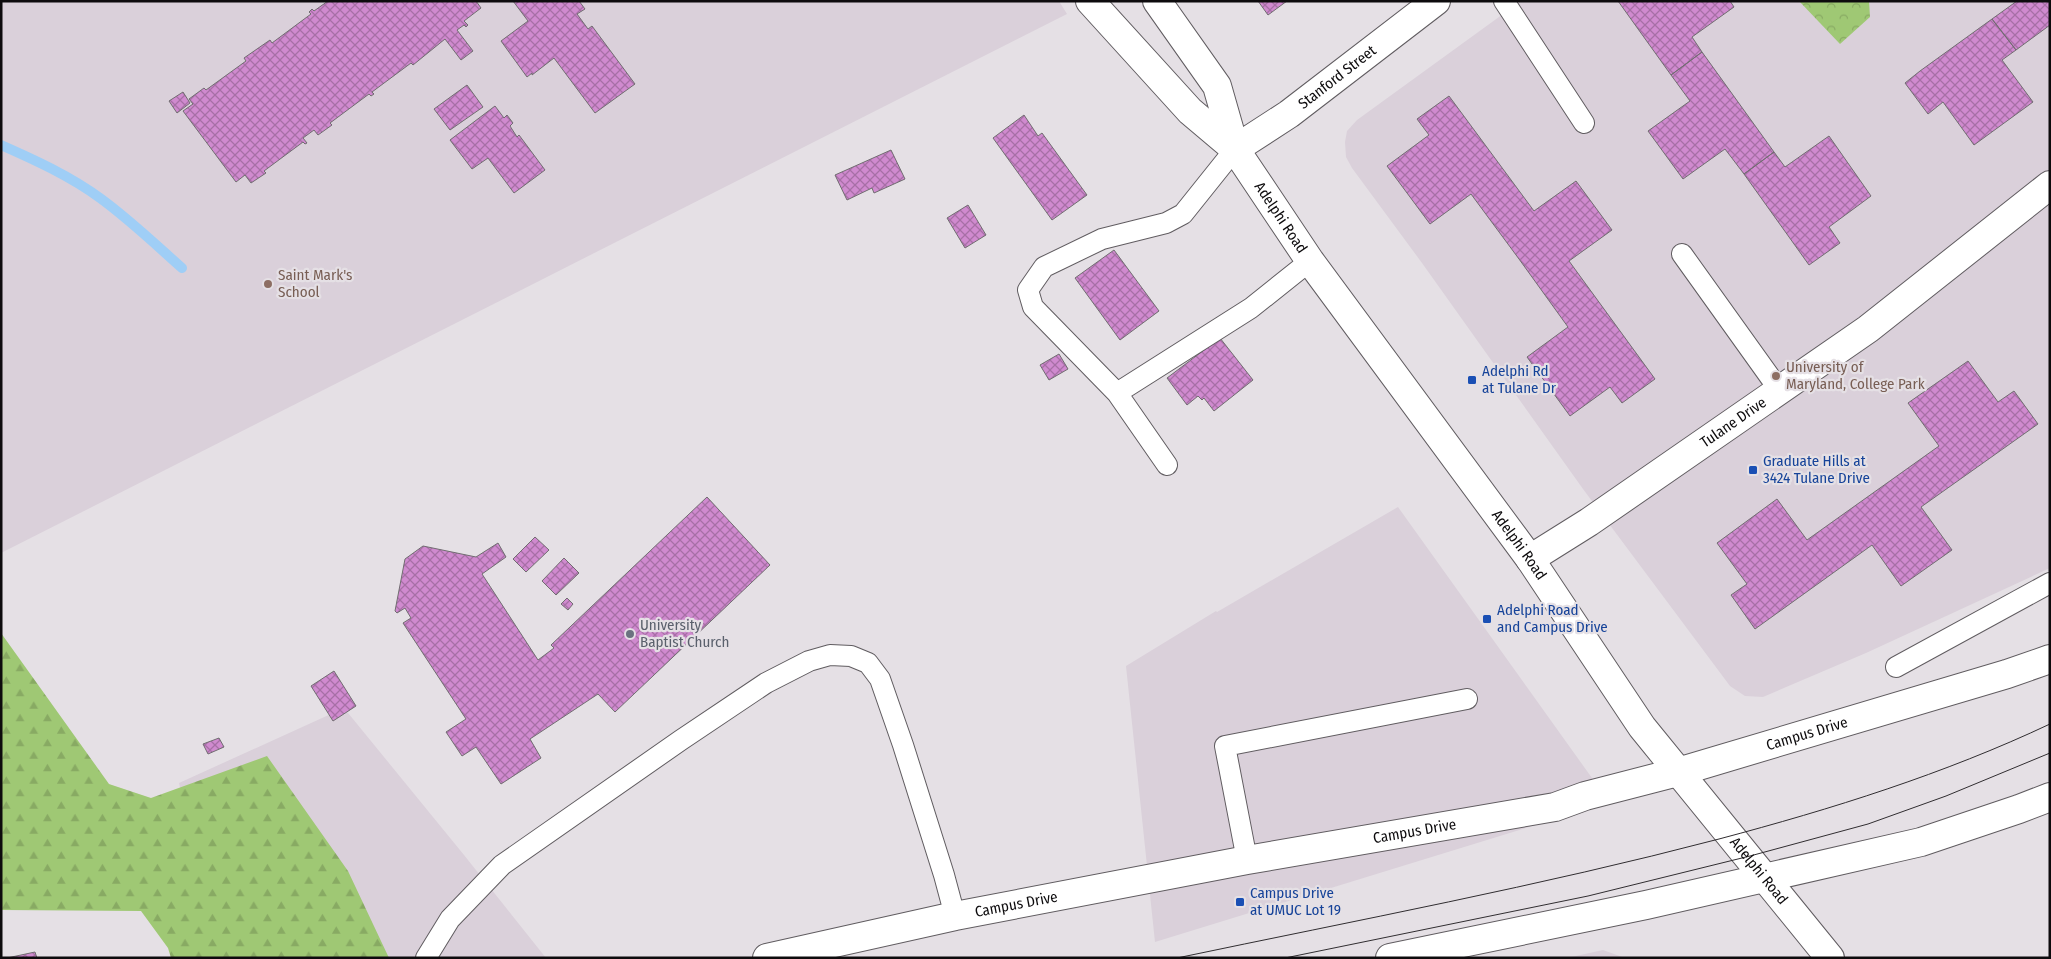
<svg xmlns="http://www.w3.org/2000/svg" width="2051" height="959" viewBox="0 0 2051 959" font-family="'Fira Sans Condensed',sans-serif">
  <style>
    .built { fill: #dad0da }
    .forest { fill: url(#forest-firs) }
    .park { fill: url(#park-crowns) }
    .lines { fill: none; stroke-linecap: round; stroke-linejoin: round }
    .stream { stroke: #9fcef6; stroke-width: 10 }
    .building { fill: url(#building-cross-hatch); stroke: #716d71 }
    .lane-casing { stroke: #605c60; stroke-width: 22 }
    .street-casing { stroke: #605c60; stroke-width: 30 }
    .secondary-casing { stroke: #605c60; stroke-width: 30 }
    .lane { stroke: #fff; stroke-width: 20 }
    .street { stroke: #fff; stroke-width: 28 }
    .secondary { stroke: #fff; stroke-width: 28 }
    .tram { stroke: #302d30; stroke-width: 1 }
    .education-dot { fill: #8d6e63; stroke: #e5e0e5; stroke-width: 2 }
    .transit-dot { fill: #1a4fb4; stroke: #e5e0e5; stroke-width: 2 }
    .worship-dot { fill: #6b7280; stroke: #e5e0e5; stroke-width: 2 }
    .labels { text-anchor: middle; dominant-baseline: central; stroke-width: 4.5; stroke-linejoin: round; paint-order: stroke }
    .street-label { font-size: 15px; fill: #0d0b0d; stroke: #e5e0e5 }
    .education-label { font-size: 15px; fill: #785e54; stroke: #e5e0e5; text-anchor: start }
    .transit-label { font-size: 15px; fill: #164399; stroke: #e5e0e5; text-anchor: start }
    .worship-label { font-size: 15px; fill: #5b616d; stroke: #e5e0e5; text-anchor: start }
  </style>
  <defs>
    <pattern id="forest-firs" width="22" height="20" patternUnits="userSpaceOnUse" patternTransform="scale(1.25)"><rect width="22" height="20" fill="#9fc874"/><path d="M5 1l3.5 6h-7zM16 11l3.5 6h-7z" fill="#88aa63"/></pattern>
    <pattern id="park-crowns" width="20" height="18" patternUnits="userSpaceOnUse" patternTransform="scale(1.25)"><rect width="20" height="18" fill="#9fc874"/><path d="M2 6a3 3 0 1 1 6 0M12 15a3 3 0 1 1 6 0" fill="none" stroke="#88aa63"/></pattern>
    <pattern id="building-cross-hatch" width="8" height="8" patternUnits="userSpaceOnUse" patternTransform="scale(1.25)"><rect width="8" height="8" fill="#d08acf"/><path d="M0 0l8 8M0 8l8-8" fill="none" stroke="#a76fa6"/></pattern>
  </defs>
  <rect width="100%" height="100%" fill="#e5e0e5"/>
  <path class="built" d="M1,1H1059L1067,14L1,553Z
    M1521,1H2050V568L1866,653L1763,697L1745,696L1730,686L1583,489L1422,263L1352,168L1346,157L1345,142L1347,131L1357,120Z
    M1398,507L1597,785L1594,807L1155,942L1126,666L1216,611L1217,612Z
    M344,708L464,855L546,958H217L179,783Z
    M1603,950L1625,958H1567Z"/>
  <path class="forest" d="M1,633L109,784L151,798L267,756L348,871L389,958H171L168,948L141,911L1,910Z"/>
  <path class="park" d="M1799,1H1869L1870,17L1840,44Z"/>
  <g class="lines">
    <path class="stream" d="M1,145C35,160 70,176 100,198C129,219 155,244 182,268"/>
  </g>
  <path class="building" d="M328,1H476L481,8L464,21L468,25L466,27L464,25L457,30L473,51L461,60L445,39L413,65L411,63L372,92L374,94L371,96L369,94L330,123L332,125L318,135L314,130L303,138L307,143L305,144L303,142L264,171L266,173L251,183L245,175L236,182L183,111L193,104L189,99L204,88L206,90L246,61L244,58L270,40L272,43L311,14L309,12L312,9L314,11Z
    M513,1H579L585,9L577,14L588,29L592,26L635,84L595,113L554,58L532,75V73L527,77L501,41L528,21Z
    M1258,1H1287L1268,15Z
    M1618,1H1730L1734,7L1692,37L1702,52L1671,75Z
    M2017,1H2050V25L2016,50L1992,19Z
    M1992,19L2016,50L2002,60L2033,102L1974,145L1943,102L1928,114L1905,83L1920,71Z
    M1702,52L1774,152L1744,174L1725,149L1683,179L1648,131L1690,101L1671,75Z
    M467,85L483,107L450,130L434,109Z
    M183,92L190,103L177,113L169,101Z
    M1449,96L1534,211L1576,181L1612,230L1569,261L1655,379L1622,403L1610,387L1570,416L1527,357L1568,327L1519,259L1471,194L1430,224L1387,166L1429,135L1417,119Z
    M495,106L504,118L507,115L513,123L510,126L517,137L519,135L545,170L514,193L488,158L472,169L450,140Z
    M1024,115L1038,136L1042,133L1087,195L1052,220L993,138Z
    M1829,136L1871,196L1829,227L1840,243L1809,265L1744,174L1774,152L1785,167Z
    M891,150L905,179L874,193L872,188L847,200L835,175Z
    M968,205L986,235L965,248L947,218Z
    M1114,250L1159,311L1120,340L1075,278Z
    M1220,338L1253,380L1214,411L1204,398L1202,400L1198,396L1187,405L1167,378Z
    M1059,354L1068,369L1049,380L1040,365Z
    M1968,361L1998,402L2014,391L2038,424L1921,507L1952,550L1901,586L1872,545L1755,629L1731,595L1747,584L1717,543L1777,499L1807,540L1939,446L1908,403Z
    M707,497L770,565L615,712L598,694L530,739L541,758L501,784L476,747L462,756L446,732L466,719L403,623L411,618L405,608L397,613L395,611L405,559L423,546L476,557L498,543L506,557L482,574L538,660L554,648L551,645Z
    M535,537L549,550L526,572L513,559Z
    M564,558L579,573L556,595L542,581Z
    M567,598L573,604L568,610L561,604Z
    M334,671L356,706L333,721L311,686Z
    M219,738L224,747L208,754L203,744Z
    M35,952L37,958H7Z"/>
  <g class="lines">
    <defs>
      <path id="lane" d="M1504,1L1584,123
        M1682,254L1780,391
        M1117,393L1033,307L1028,290L1044,267L1102,239L1166,223L1183,214L1235,149
        M1167,465L1117,393L1251,308L1310,261
        M1896,667L2050,583
        M1247,860L1225,746L1467,699
        M426,958L450,919L502,865L681,740L766,683L809,661L830,655L851,656L868,663L880,679L903,745L944,875L955,916"/>
      <g id="street">
        <path id="s1" d="M1235,149L1289,114L1436,1"/>
        <path id="s2" d="M1530,559L1589,522L1868,329L2050,185"/>
      </g>
      <g id="secondary">
        <path id="s3" d="M1090,1L1190,111L1235,149L1310,261L1530,559L1642,727L1830,958"/>
        <path d="M1157,1L1217,86L1235,149"/>
        <path id="s4" d="M767,958L955,916L1247,860L1555,807L1585,796L1678,772L2007,674L2050,659"/>
        <path d="M1390,958L1646,905L1921,842L2019,809L2050,797"/>
      </g>
    </defs>
    <use href="#lane" class="lane-casing"/>
    <use href="#street" class="street-casing"/>
    <use href="#secondary" class="secondary-casing"/>
    <use href="#lane" class="lane"/>
    <use href="#street" class="street"/>
    <use href="#secondary" class="secondary"/>
    <path class="tram" d="M1177,958C1358,920 1540,886 1719,839C1832,809 1944,774 2050,724
      M1285,958L1588,896L1750,856L1868,824L1946,796L2050,753"/>
  </g>
  <g class="education-dot">
    <circle cx="268" cy="284" r="5"/>
    <circle cx="1776" cy="376" r="5"/>
  </g>
  <g class="transit-dot">
    <rect x="1467" y="375" width="10" height="10" rx="2.5"/>
    <rect x="1748" y="465" width="10" height="10" rx="2.5"/>
    <rect x="1482" y="614" width="10" height="10" rx="2.5"/>
    <rect x="1235" y="897" width="10" height="10" rx="2.5"/>
  </g>
  <circle class="worship-dot" cx="630" cy="634" r="5"/>
  <g class="labels">
    <g class="street-label">
      <text stroke="none"><textPath href="#s1" startOffset="125">Stanford Street</textPath></text>
      <text stroke="none"><textPath href="#s3" startOffset="290">Adelphi Road</textPath></text>
      <text stroke="none"><textPath href="#s2" startOffset="245">Tulane Drive</textPath></text>
      <text stroke="none"><textPath href="#s3" startOffset="695">Adelphi Road</textPath></text>
      <text stroke="none"><textPath href="#s4" startOffset="1065">Campus Drive</textPath></text>
      <text stroke="none"><textPath href="#s4" startOffset="660">Campus Drive</textPath></text>
      <text stroke="none"><textPath href="#s3" startOffset="1100">Adelphi Road</textPath></text>
      <text stroke="none"><textPath href="#s4" startOffset="255">Campus Drive</textPath></text>
    </g>
    <g class="education-label">
      <text x="278" y="275">Saint Mark's<tspan x="278" dy="17">School</tspan></text>
      <text x="1786" y="367">University of<tspan x="1786" dy="17">Maryland, College Park</tspan></text>
    </g>
    <g class="transit-label">
      <text x="1482" y="371">Adelphi Rd<tspan x="1482" dy="17">at Tulane Dr</tspan></text>
      <text x="1763" y="461">Graduate Hills at<tspan x="1763" dy="17">3424 Tulane Drive</tspan></text>
      <text x="1497" y="610">Adelphi Road<tspan x="1497" dy="17">and Campus Drive</tspan></text>
      <text x="1250" y="893">Campus Drive<tspan x="1250" dy="17">at UMUC Lot 19</tspan></text>
    </g>
    <g class="worship-label">
      <text x="640" y="625">University<tspan x="640" dy="17">Baptist Church</tspan></text>
    </g>
  </g>
  <rect width="2051" height="959" fill="none" stroke="#0d0b0d" stroke-width="5"/>
</svg>
